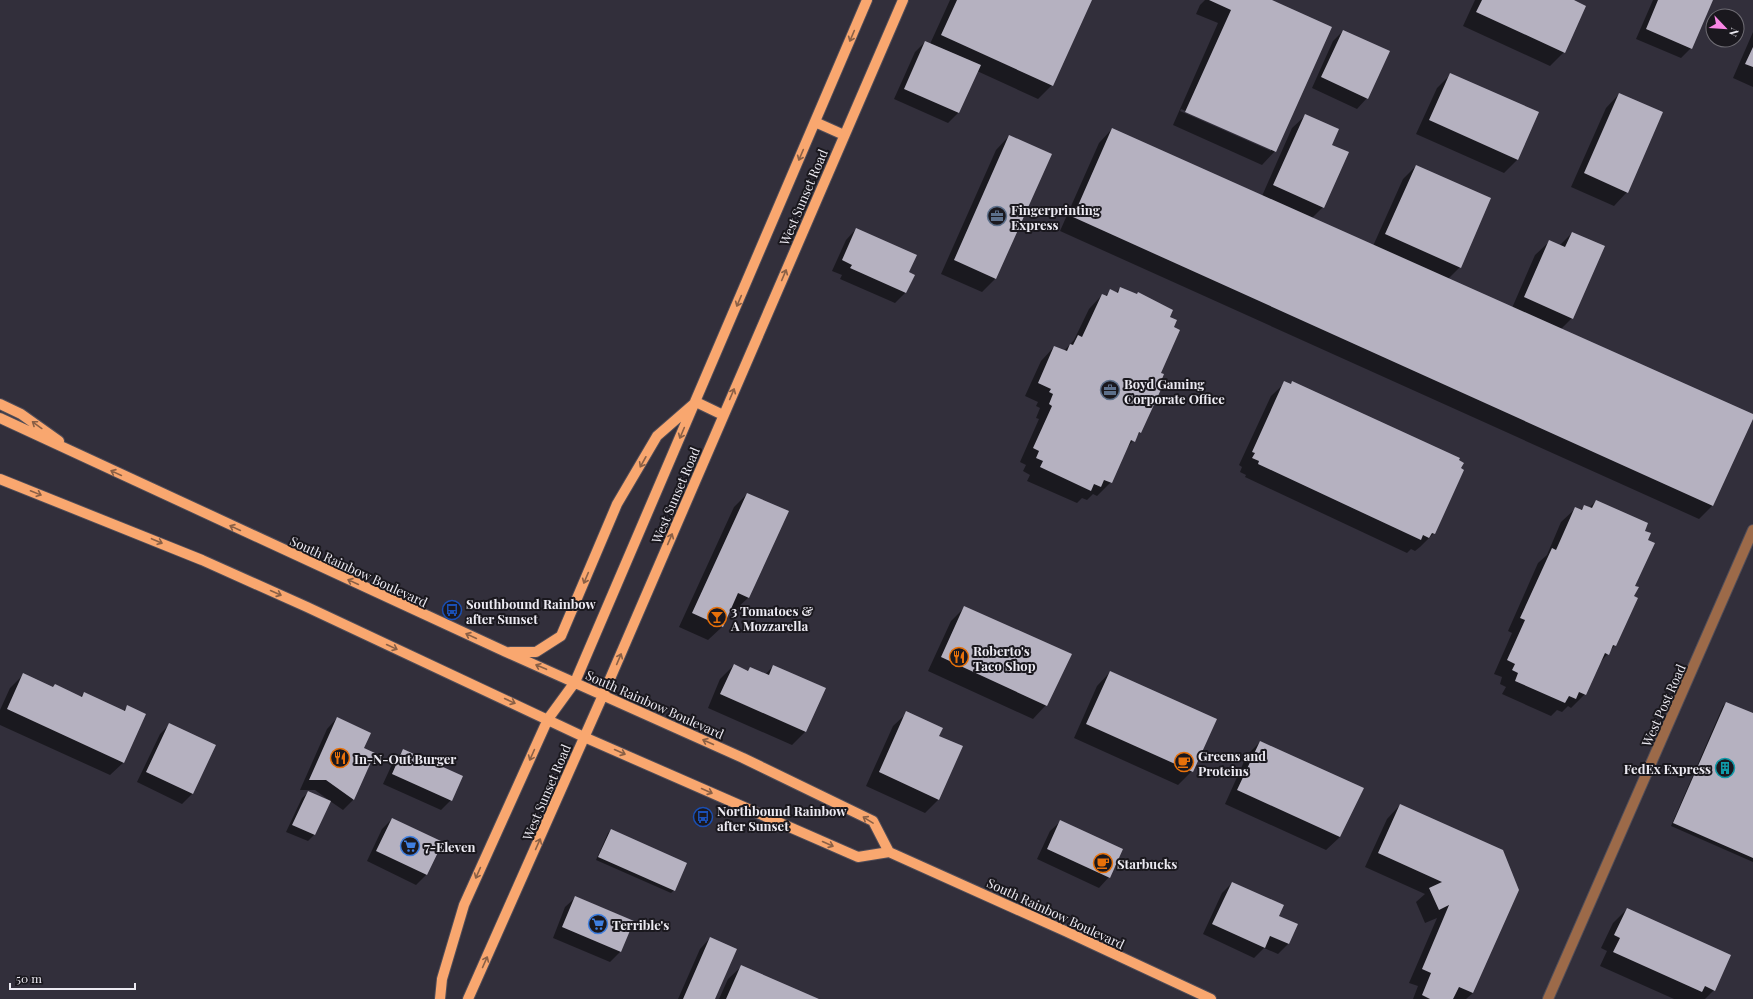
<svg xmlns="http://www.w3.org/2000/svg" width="1753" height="999" viewBox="0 0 1753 999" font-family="'Playfair Display',serif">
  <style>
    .shadow { fill: #0007; fill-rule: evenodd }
    .building { fill: #b5b1c0 }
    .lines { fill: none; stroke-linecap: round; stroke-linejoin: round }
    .minor-casing { stroke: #504d58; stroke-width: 12 }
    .major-casing { stroke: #504d58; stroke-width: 12 }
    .minor { stroke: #9c6a49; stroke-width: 10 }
    .major { stroke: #f9a76f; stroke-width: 10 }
    .oneway { stroke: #8a6046 }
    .labels { text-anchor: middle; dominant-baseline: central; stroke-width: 4; stroke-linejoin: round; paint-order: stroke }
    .street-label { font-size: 13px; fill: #eceaf2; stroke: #1a181e }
    .poi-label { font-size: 13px; font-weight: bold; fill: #eceaf2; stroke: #1a181e; text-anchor: start }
  </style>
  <rect width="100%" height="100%" fill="#322f3b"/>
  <path class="shadow" d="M950,0H1091L1052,85L1038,99L977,71L958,113L948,123L894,99L915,52L925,42L930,44Z
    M1205,0H1270L1275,151L1262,165L1173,125L1218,23L1196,14L1200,5ZM1181,109L1271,148V151L1180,111Z
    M1475,0H1571L1564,52L1550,66L1463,26Z
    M1653,0H1712L1691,48L1681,58L1636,39Z
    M1343,31L1367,98L1357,109L1312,88L1333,41Z
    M1753,32V87L1733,78Z
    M1451,74L1518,159L1504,173L1416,134L1437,88Z
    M1619,94L1627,192L1614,206L1571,187L1606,108Z
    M1306,115L1331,145L1323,207L1312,218L1373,246L1403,179L1416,166L1460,267L1448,279L1512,308L1535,255L1549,242L1559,246L1572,233V318L1561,329L1753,415L1713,505L1699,519L1060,231L1099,143L1112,129L1262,196L1292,128Z
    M1009,136L1050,154L995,279L982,292L941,274L996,150Z
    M856,229L908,272L913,275L905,293L895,303L840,279L842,275L832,271L846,240Z
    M1120,288L1169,317L1159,373L1140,432L1126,449L1111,482L1097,496L1093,494L1087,500L1082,498L1077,503L1027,481L1030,475L1023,471L1026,465L1020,462L1039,419L1036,418L1040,408L1036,406L1038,402L1025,396L1041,361L1054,347L1064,351L1074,340L1089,309L1102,295L1105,296L1111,291L1116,293Z
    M1293,382L1458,461L1434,533L1420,547L1415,551L1411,549L1407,553L1245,477L1246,475L1240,472L1242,467L1239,465L1271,396L1285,383L1290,385Z
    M747,494L787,512L748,598L734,611L730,609L722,627L708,640L679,627L734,507Z
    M1596,501L1643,531L1633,597L1615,645L1599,664L1585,694L1571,708L1568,706L1562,712L1557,710L1551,716L1502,694L1506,687L1500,684L1502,677L1494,674L1512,633L1508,631L1538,563L1547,555L1561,522L1575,509L1580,511L1584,506L1589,508Z
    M965,607L1046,705L1033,719L928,671L951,621Z
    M734,665L747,671L750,668L765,675L773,666L825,688L805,732L792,745L708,708L720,679Z
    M1110,672L1192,771L1178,785L1074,738L1097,686Z
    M23,675L53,688L80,697L84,693L123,711L128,706L124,762L110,775L0,725V710L10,688Z
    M1726,703L1753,715V862L1671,826L1723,706Z
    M907,713L939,799L925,813L866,786L893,726Z
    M337,718L363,749L373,754L353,800L343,810L330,801L314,835L308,841L286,832L302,798L309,792L330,801L315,790H300L327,729Z
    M170,724L193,793L182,804L137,782L160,734Z
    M1260,742L1340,837L1326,850L1225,804L1247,755Z
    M404,750L451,800L441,810L383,784L394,760Z
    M1400,805L1502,851L1473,993L1466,999H1413L1418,986L1409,983L1437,918L1425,923L1416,902L1425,894L1365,867L1387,819Z
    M392,819L427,874L416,885L367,861L382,829Z
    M1061,821L1122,850L1109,877L1099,888L1037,859L1050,831Z
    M611,830L674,890L671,893L596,860L608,833Z
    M1232,883L1278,916L1296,925L1288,944L1278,954L1264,948L1254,958L1203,934L1222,893Z
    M576,897L633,921L620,952L610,962L553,938L565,907Z
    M1627,909L1714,990L1705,999H1674L1600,966L1607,951L1601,948L1613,923Z
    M710,938L714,999H678L700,949Z
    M742,966L816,999H719L728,979Z"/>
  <path class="building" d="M957,0H1092L1053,86L941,35Z
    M1209,0H1272L1332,27L1276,152L1185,112L1231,10Z
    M1482,0H1574L1586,6L1565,53L1476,12Z
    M1658,0H1713L1692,49L1646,29Z
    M1343,30L1390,51L1368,99L1321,77Z
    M925,41L981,65L959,113L904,89Z
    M1753,47V67L1745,64Z
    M1450,73L1539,112L1518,160L1429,120Z
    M1619,93L1663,112L1628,193L1584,173Z
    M1305,114L1339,129L1332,145L1349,152L1324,208L1273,185Z
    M1112,128L1753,414V419L1713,506L1073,217Z
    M1009,135L1052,154L996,279L954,260Z
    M1416,165L1491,198L1461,268L1385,234Z
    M856,228L917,255L909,272L915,275L906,293L850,268L852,265L842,260Z
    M1572,232L1605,246L1573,319L1524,297L1549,240L1565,247Z
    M1120,287L1137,294L1138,292L1173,310L1170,317L1177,320L1174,327L1180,330L1161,373L1164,374L1160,384L1163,385L1141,433L1139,432L1135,442L1131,440L1112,483L1104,480L1101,487L1094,484L1091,491L1040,467L1043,461L1036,458L1039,451L1033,448L1052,406L1049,404L1053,394L1049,392L1051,389L1038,383L1054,346L1067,351L1070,344L1073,345L1078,335L1082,337L1102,294L1107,296L1110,289L1118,293Z
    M1284,381L1291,384L1292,381L1460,458L1459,460L1464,463L1461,468L1464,470L1435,534L1432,533L1429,538L1423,535L1421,540L1258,464L1259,461L1252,458L1255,453L1252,452Z
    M747,493L789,511L749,598L738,593L723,627L692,613Z
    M1596,500L1648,523L1645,531L1651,533L1648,540L1655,543L1635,586L1639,587L1634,596L1638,598L1616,646L1613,645L1609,655L1605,653L1586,695L1579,692L1576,699L1569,696L1565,703L1515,681L1518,673L1512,670L1515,664L1507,660L1525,620L1520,618L1552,548L1556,550L1575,507L1582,510L1584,505L1592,508Z
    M964,606L1072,654L1047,706L941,657Z
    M734,664L748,671L750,667L769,675L773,665L826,688L806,732L720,694Z
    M1110,671L1217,719L1193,772L1086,724Z
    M23,673L53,687L55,684L82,697L84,692L125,711L127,705L146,714L124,763L7,709Z
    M1726,702L1753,713V858L1673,823Z
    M906,711L943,728L939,736L963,746L939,800L879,772Z
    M337,717L371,733L364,748L375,753L354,800L326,780H309Z
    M169,723L216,745L193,794L146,772Z
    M1260,741L1364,788L1340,837L1237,790Z
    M403,749L463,776L452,801L392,774Z
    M308,791L331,801L315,835L292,825Z
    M1400,804L1503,850L1519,890L1473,993L1459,987L1453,999H1430L1422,995L1431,973L1422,969L1449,905L1439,910L1429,888L1442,882L1378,853Z
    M392,818L443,842L427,875L376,851Z
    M1060,820L1123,849L1110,878L1047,849Z
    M611,829L687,863L675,891L598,857Z
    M1232,882L1284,905L1279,916L1298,924L1289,944L1270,936L1265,948L1212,924Z
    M575,896L634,921L621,952L562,927Z
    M1627,908L1731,955L1715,991L1705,986L1702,992L1613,952L1620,938L1614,935Z
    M710,937L737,949L715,999H683Z
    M741,965L819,999H726Z"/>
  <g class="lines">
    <defs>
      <path id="minor" d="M1548,999L1753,530"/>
      <path id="major" d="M815,122L844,135
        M0,404L21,414L59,441
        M0,418L506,652L743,758L873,821L889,852
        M0,479L202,560L307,607L584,737L858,857L889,852L1065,931L1211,999
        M510,652H536L561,636L617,504L657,436L696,402L723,415
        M440,999L442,979L464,905L548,719L575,682L867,0
        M468,999L603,695L903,0"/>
    </defs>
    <use href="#minor" class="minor-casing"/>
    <use href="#major" class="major-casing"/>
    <use href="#minor" class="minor"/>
    <use href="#major" class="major"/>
  </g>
  <defs><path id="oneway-shaft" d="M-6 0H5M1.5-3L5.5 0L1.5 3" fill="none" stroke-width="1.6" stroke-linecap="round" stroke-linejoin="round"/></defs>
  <g class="oneway">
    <use href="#oneway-shaft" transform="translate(852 36) rotate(113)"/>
    <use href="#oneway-shaft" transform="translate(801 155) rotate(113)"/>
    <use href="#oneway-shaft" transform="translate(784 275) rotate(-67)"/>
    <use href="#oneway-shaft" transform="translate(739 301) rotate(113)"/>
    <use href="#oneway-shaft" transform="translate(732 394) rotate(-67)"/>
    <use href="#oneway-shaft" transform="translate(37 425) rotate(-144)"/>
    <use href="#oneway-shaft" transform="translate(682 433) rotate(113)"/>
    <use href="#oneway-shaft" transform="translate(643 462) rotate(119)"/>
    <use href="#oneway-shaft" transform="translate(116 473) rotate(-155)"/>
    <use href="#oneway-shaft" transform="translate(36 493) rotate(22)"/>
    <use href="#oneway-shaft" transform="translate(235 528) rotate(-155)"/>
    <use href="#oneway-shaft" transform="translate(670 539) rotate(-67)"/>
    <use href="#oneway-shaft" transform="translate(157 541) rotate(23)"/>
    <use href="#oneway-shaft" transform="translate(586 578) rotate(113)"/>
    <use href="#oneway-shaft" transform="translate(353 582) rotate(-155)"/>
    <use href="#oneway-shaft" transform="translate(276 593) rotate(24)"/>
    <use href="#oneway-shaft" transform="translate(471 636) rotate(-155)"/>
    <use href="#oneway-shaft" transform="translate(392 647) rotate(25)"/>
    <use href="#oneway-shaft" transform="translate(619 659) rotate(-67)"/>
    <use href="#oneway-shaft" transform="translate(541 667) rotate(-157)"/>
    <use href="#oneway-shaft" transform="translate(510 701) rotate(25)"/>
    <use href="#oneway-shaft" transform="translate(708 742) rotate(-156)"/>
    <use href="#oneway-shaft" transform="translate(620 752) rotate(24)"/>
    <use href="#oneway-shaft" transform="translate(532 755) rotate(114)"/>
    <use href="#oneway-shaft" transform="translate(707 791) rotate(24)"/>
    <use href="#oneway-shaft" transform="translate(868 820) rotate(-148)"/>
    <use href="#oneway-shaft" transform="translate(538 844) rotate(-66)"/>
    <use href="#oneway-shaft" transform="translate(828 844) rotate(24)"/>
    <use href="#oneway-shaft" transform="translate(478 873) rotate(114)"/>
    <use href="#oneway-shaft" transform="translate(485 962) rotate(-66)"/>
  </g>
  <defs>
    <symbol id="office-ring" viewBox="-11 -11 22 22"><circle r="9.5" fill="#1a181e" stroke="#5c6f8a" stroke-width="1.5"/><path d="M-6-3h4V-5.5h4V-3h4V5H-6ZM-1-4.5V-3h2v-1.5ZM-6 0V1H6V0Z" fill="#5c6f8a"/></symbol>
    <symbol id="bus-ring" viewBox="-11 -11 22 22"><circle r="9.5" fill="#1a181e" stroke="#1a4fb4" stroke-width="1.5"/><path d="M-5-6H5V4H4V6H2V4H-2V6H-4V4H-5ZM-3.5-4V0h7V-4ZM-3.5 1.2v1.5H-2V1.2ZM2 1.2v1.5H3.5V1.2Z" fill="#1a4fb4"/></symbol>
    <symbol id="bar-ring" viewBox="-11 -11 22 22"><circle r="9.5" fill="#1a181e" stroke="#e8710a" stroke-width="1.5"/><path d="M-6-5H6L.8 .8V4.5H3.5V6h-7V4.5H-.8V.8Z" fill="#e8710a"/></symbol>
    <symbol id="restaurant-ring" viewBox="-11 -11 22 22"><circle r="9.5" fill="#1a181e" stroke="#e8710a" stroke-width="1.5"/><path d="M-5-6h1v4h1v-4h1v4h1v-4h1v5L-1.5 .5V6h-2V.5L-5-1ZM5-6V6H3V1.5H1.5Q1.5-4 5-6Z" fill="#e8710a"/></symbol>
    <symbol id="cafe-ring" viewBox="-11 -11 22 22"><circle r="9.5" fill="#1a181e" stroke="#e8710a" stroke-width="1.5"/><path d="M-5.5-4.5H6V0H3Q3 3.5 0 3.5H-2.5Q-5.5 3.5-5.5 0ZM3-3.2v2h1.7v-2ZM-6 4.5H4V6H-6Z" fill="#e8710a"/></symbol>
    <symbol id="building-ring" viewBox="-11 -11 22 22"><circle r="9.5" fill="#1a181e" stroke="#0f9aa8" stroke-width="1.5"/><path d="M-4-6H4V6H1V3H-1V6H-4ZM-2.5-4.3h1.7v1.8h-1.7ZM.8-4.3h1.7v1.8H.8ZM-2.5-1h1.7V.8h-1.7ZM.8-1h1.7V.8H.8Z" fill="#0f9aa8"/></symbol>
    <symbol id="supermarket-ring" viewBox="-11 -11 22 22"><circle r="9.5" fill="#1a181e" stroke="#3f7fe0" stroke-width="1.5"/><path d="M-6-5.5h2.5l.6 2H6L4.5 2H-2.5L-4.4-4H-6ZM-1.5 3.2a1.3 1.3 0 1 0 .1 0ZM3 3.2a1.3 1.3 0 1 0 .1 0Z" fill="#3f7fe0"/></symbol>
  </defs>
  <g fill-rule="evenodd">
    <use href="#office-ring" x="986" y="205" width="22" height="22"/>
    <use href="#office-ring" x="1099" y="379" width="22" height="22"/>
    <use href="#bus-ring" x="441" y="599" width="22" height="22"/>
    <use href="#bar-ring" x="706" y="606" width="22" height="22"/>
    <use href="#restaurant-ring" x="948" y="646" width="22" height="22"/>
    <use href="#restaurant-ring" x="329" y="747" width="22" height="22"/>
    <use href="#cafe-ring" x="1173" y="751" width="22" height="22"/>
    <use href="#building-ring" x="1714" y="757" width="22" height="22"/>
    <use href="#bus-ring" x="692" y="806" width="22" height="22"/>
    <use href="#supermarket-ring" x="399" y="835" width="22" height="22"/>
    <use href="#cafe-ring" x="1092" y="852" width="22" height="22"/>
    <use href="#supermarket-ring" x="587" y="913" width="22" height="22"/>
  </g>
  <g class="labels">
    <g class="street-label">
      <text transform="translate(803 197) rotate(-67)">West Sunset Road</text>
      <text transform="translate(675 495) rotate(-67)">West Sunset Road</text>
      <text transform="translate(359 571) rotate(25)">South Rainbow Boulevard</text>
      <text transform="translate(655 704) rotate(24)">South Rainbow Boulevard</text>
      <text transform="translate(1663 705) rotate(-66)">West Post Road</text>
      <text transform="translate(546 792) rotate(-67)">West Sunset Road</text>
      <text transform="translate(1056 913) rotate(25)">South Rainbow Boulevard</text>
    </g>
    <g class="poi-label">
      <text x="1011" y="209">Fingerprinting<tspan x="1011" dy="15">Express</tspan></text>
      <text x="1124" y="383">Boyd Gaming<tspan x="1124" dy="15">Corporate Office</tspan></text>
      <text x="466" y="603">Southbound Rainbow<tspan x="466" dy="15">after Sunset</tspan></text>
      <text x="731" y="610">3 Tomatoes &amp;<tspan x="731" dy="15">A Mozzarella</tspan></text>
      <text x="973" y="650">Roberto's<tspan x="973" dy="15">Taco Shop</tspan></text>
      <text x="1198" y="755">Greens and<tspan x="1198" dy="15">Proteins</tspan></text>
      <text x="354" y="758">In-N-Out Burger</text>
      <text x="1711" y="768" text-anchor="end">FedEx Express</text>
      <text x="717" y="810">Northbound Rainbow<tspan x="717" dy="15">after Sunset</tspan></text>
      <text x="424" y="846">7-Eleven</text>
      <text x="1117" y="863">Starbucks</text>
      <text x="612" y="924">Terrible's</text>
    </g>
  </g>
  <g transform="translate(1725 28) rotate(115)"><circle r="19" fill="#1a181e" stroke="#6e6c73"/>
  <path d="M0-3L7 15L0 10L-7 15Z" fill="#fa87e6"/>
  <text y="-6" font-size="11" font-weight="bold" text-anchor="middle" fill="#eceaf2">N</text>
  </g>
  <path d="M10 983v6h125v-6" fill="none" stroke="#eceaf2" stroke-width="2"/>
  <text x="16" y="983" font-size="12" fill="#eceaf2" stroke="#1a181e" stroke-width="3" paint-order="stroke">50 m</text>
</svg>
